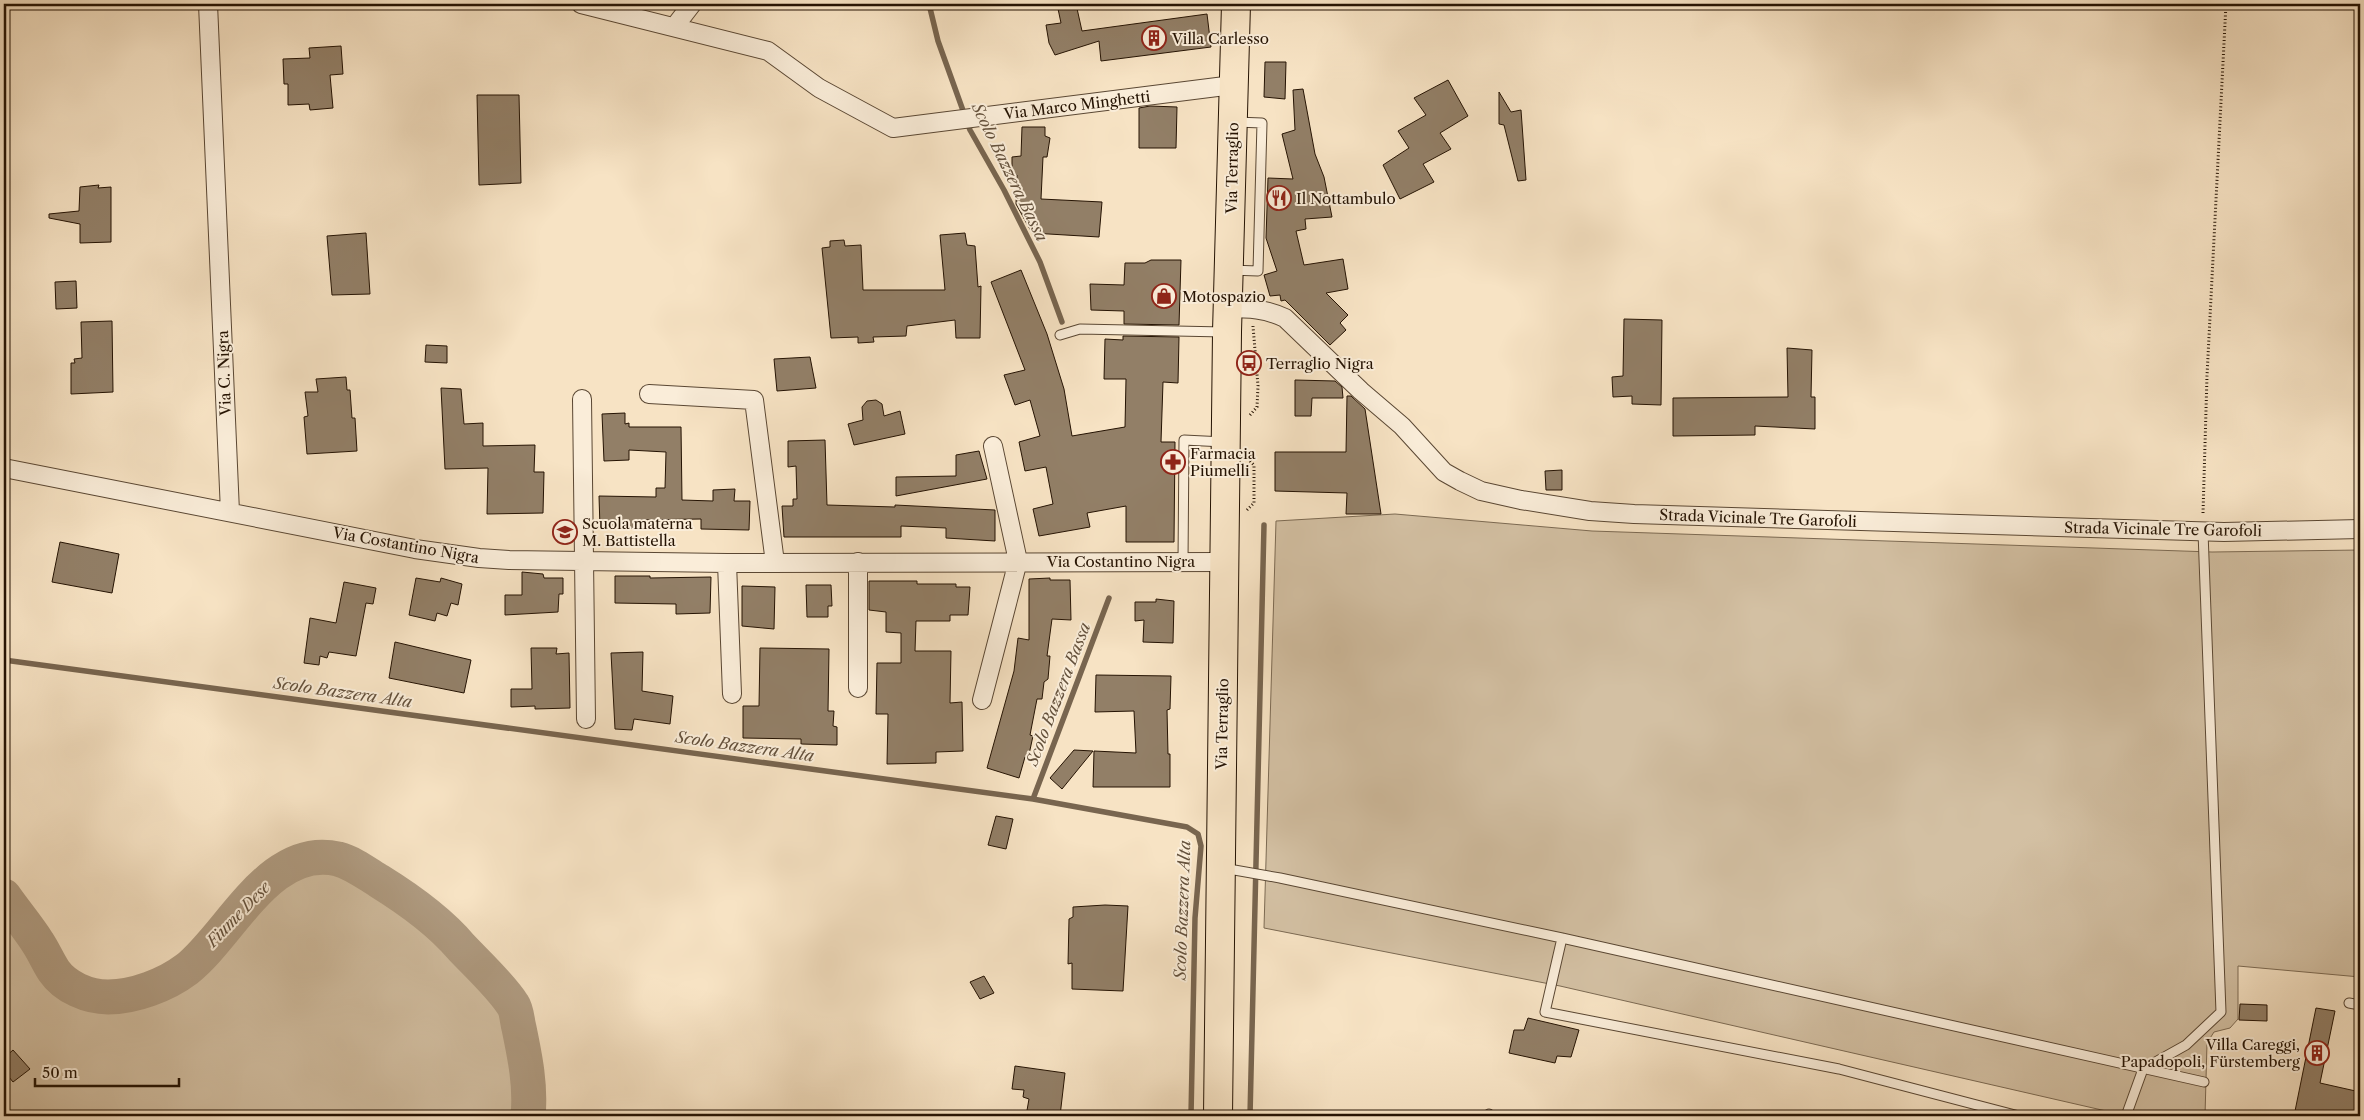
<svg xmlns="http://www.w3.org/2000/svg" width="2364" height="1120" viewBox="0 0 2364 1120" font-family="'Libre Caslon Text',serif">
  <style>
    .green { fill: #d3c0a3; stroke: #7c6a53 }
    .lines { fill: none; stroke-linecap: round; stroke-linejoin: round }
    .stream { stroke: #78654f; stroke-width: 5.5 }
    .river { stroke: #b09c82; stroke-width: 35 }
    .building { fill: #927f67; stroke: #251303 }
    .lane-casing { stroke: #5a4733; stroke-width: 11 }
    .street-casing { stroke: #5a4733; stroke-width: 20 }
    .primary-casing { stroke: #251303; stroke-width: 30 }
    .path { stroke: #251303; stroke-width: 3; stroke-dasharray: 1 2.5; stroke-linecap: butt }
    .lane { stroke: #faedd9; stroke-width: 9 }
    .street { stroke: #faedd9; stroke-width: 18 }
    .primary { stroke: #f7e3c4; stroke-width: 28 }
    .labels { text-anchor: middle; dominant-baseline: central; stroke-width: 4; stroke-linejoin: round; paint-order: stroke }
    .poi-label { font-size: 15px; fill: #251303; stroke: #faedd9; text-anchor: start }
    .street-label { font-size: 15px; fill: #251303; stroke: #faedd9 }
    .water-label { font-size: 16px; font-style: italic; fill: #64513c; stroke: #faedd9 }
  </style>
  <rect width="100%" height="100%" fill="#f7e3c4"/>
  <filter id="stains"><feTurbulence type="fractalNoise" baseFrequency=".004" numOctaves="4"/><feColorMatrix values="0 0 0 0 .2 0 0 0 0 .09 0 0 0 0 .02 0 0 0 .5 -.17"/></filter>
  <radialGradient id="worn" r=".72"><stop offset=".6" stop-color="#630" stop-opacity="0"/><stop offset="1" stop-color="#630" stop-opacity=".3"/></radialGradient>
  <path class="green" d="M1395,514L1592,531L2212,552L2360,550V977L2238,966V1019L2230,1028L2214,1032L2207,1043L2205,1116H2128L1560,986L1264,928L1276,521Z
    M315,849C322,849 330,849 338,850C391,861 451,918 488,956C497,966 513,978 519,990C539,1028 538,1074 539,1116H4V878L65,969L84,982L116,986L140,979L178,957L266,874L284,861Z"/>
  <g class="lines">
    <path class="stream" d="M929,4L938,41L970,130L1004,190L1040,262L1062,322
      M4,660L1033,799L1187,827L1198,834L1201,846L1195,918L1191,1116
      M1033,799L1109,598
      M1250,1116L1264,525"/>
    <path class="river" d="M4,896C15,912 28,927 38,943C44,952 48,962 54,971C65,987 88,997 108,997C134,997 166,985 187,969C231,934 270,843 338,859C353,863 366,873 379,881C408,899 439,921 461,947C477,964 501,986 513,1005C517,1011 517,1021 519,1028C525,1057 531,1086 528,1116"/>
  </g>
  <path class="building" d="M1057,4H1076L1082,31L1207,14L1211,47L1101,61L1099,41L1055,55L1049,43L1046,25L1061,23Z
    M341,46L343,74L330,75L333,108L310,110L309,104L288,105V84H284L283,59L310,58L309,48Z
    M1265,62H1286L1285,99L1264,97Z
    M1448,80L1468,116L1440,133L1451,149L1423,164L1434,182L1400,199L1383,165L1409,148L1398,131L1426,115L1414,98Z
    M1303,89L1315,154L1324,177L1332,217L1305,219L1306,229L1296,231L1304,265L1343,259L1348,289L1326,293L1348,315L1340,323L1346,330L1330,345L1285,300L1281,301L1280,295L1270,296L1264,275L1277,271L1266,238L1268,178L1293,179L1282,134L1295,130L1293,90Z
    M1499,92L1511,112L1521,110L1526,180L1518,181L1504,125L1499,124Z
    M477,95H519L521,183L479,185Z
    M1150,106L1177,107L1176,148H1139V108Z
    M1022,127H1045V136L1050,138L1047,157H1043L1041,199L1102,202L1099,237L1032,233L1016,204L1017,175H1012V157L1021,156Z
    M99,185L98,188L111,187V242L80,243V224L49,218V214L79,211L80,187Z
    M366,233L370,294L332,295L327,236Z
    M965,233L967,245L975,246L978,287L981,286L980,338H956L955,320L907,326L906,336L873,337L874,342L858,343V337L831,338L822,248L830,247V241L844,240L845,246L861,245L863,290H945L940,235Z
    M1151,260H1181L1179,325L1124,324V311L1091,310L1090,284L1124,285L1125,263H1145Z
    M1021,270L1047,334L1064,389L1072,436L1125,427L1126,379H1104L1105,339L1123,340V336L1179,337L1178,383L1163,382L1161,442H1175L1174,542H1126V506L1087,513L1090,527L1039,536L1033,509L1053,504L1046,467L1025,471L1019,442L1040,436L1030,400L1015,405L1004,375L1025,370L991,282Z
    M76,281L77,308L56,309L55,282Z
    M1624,319L1662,320L1661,405L1632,404V396L1613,397L1612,377L1623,376Z
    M112,321L113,392L71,394V363H75L74,359L82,358L81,322Z
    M426,345L447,346V363L425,362Z
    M1787,348L1812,350L1811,397H1815V429L1755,426V435L1673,436V398L1788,397Z
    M810,357L816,388L777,391L774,359Z
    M346,377L347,390H350L352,418H355L357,451L307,454L304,417L308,416L305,392H318L316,379Z
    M1295,380L1335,381L1342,387L1343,398H1312L1311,416H1295Z
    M441,388L461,389L464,424L483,423V446L535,445L534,472H544L543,513L487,514L488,468L445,469Z
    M1347,396H1351L1365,409L1381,514H1346L1347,493L1275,491V452H1346Z
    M876,400L882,404L884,416L900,411L905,434L854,445L848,424L863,420L862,407L867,401Z
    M625,413V424L629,423V427H681L682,500L713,501V490L735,489L734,501H750L749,530L701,529V519L636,520V528H600L599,496L656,497V488H665L666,452L629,450V460L604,461L602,414Z
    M825,440L827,505L895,507V505L995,510V541L946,538V528L901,526V537H784L782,506H793V499H797L796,466L788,467V441Z
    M979,451L987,479L896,496V477L956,476V455Z
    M1562,470V490H1546L1545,471Z
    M60,542L119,554L112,593L52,582Z
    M522,572L543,574L544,578H563V594H559L558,612L505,615V595H522Z
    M615,576H650V578L711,577L710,613L676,614V604L615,603Z
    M416,578L440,582L441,578L462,584L458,605L451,603L447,616L437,613L435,621L409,615Z
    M1050,578V580H1070L1071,620L1052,619L1047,656H1050L1048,679L1044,682L1042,699H1037L1030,735L1033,736L1028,759L1025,757L1019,778L987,768L1014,671L1018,638L1029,640V579Z
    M869,581H917V584H956V587H970L968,615H950V621H916L915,651H951L950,703L962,702L963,751L936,752V763L887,764L888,714H876L877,663H901V633L886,632V612L869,610Z
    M344,582L376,588L373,604L366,603L356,656L329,652L327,658L320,656L319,665L304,663L310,618L336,623Z
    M806,585H831L832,606H828V617H807Z
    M742,586L775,587L774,629L742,626Z
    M1156,599L1174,601L1173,643L1143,642L1144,620L1135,621V602H1156Z
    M395,642L471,660L464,693L389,678Z
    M531,648H557L556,654L569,653L570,708L535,709V706L511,707V689H532Z
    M760,648L829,649L828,711H834L833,726L837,727V745L801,744V739L743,738V706H759Z
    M643,652L642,691L673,696L670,724L634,719L632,730L615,729L611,653Z
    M1096,675L1171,676L1170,709L1167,710L1168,754H1170V787H1093L1094,751L1136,753L1134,711L1095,712Z
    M1074,750L1093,751L1062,789L1050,778Z
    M996,816L1013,819L1006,849L988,845Z
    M1105,905L1128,906L1123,991L1072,989V963L1068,964L1069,919L1073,917V907Z
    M984,976L994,993L980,999L970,982Z
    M2240,1004L2267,1005V1021L2239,1020Z
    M2316,1008L2335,1011L2320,1083L2360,1092V1116H2294Z
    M1528,1018L1579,1030L1571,1057L1557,1056L1555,1063L1509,1053L1514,1030H1524Z
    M13,1050L30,1069L13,1082L4,1071V1058Z
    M1015,1066L1065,1073L1060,1116H1026L1029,1099L1023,1097L1024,1090L1012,1089Z"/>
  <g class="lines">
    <defs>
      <path id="lane" d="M1230,270L1258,271L1262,123L1236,122
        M1060,335L1080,329L1224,332
        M1183,562L1184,440L1224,442
        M1223,868L1280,878L1562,938L2204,1082
        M1562,938L1545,1012L1839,1069L2019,1116
        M2349,1003L2360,1005
        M1488,1116L1489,1114
        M2126,1116L2143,1069L2186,1045L2221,1012L2203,532"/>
      <path id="street" d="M208,4L230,512
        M581,4L768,51L819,88L893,128L1233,85
        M675,26L692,4
        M1228,308C1249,308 1266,309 1285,318L1361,391L1402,426L1444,472L1460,481L1481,491L1521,500L1590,511L1634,514L2224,532L2360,529
        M649,394L754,400L775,563
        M582,399L586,719
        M4,468L415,549L479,558L509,560L727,563L1224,562
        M727,563L732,694
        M858,688V562
        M982,700L1018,561L993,446"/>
      <path id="primary" d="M1218,1116L1227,332L1236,4"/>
    </defs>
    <use href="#lane" class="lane-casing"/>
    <use href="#street" class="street-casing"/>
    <use href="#primary" class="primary-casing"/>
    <path class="path" d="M1250,415L1257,407L1258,386L1253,326
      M1247,510L1254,503V465L1248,459
      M2203,513L2207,376L2226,4"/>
    <use href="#lane" class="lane"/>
    <use href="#street" class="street"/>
    <use href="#primary" class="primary"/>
  </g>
  <defs>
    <symbol id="building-ring" viewBox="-11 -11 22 22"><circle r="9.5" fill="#faedd9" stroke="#8f2418" stroke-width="1.5"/><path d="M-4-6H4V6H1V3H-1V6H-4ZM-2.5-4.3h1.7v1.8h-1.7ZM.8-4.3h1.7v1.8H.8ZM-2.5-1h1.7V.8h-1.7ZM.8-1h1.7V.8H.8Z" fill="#8f2418"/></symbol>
    <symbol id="restaurant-ring" viewBox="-11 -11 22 22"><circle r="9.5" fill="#faedd9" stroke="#8f2418" stroke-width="1.5"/><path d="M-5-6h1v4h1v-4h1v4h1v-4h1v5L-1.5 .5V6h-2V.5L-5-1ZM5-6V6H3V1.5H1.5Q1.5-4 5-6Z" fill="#8f2418"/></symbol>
    <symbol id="shop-ring" viewBox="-11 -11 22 22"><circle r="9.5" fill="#faedd9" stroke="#8f2418" stroke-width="1.5"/><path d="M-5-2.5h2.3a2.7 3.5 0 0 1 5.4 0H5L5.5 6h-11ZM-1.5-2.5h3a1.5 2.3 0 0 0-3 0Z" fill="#8f2418"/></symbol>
    <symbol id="bus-ring" viewBox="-11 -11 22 22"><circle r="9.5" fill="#faedd9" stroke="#8f2418" stroke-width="1.5"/><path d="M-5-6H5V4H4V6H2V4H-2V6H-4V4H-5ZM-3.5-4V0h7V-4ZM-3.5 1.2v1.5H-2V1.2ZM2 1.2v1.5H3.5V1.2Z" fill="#8f2418"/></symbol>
    <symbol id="pharmacy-ring" viewBox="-11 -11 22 22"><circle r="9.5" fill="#faedd9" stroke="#8f2418" stroke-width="1.5"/><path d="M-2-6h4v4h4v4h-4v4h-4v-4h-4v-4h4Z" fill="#8f2418"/></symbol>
    <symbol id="school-ring" viewBox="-11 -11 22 22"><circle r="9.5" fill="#faedd9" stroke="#8f2418" stroke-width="1.5"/><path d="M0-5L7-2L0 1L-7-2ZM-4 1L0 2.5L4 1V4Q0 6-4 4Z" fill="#8f2418"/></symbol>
  </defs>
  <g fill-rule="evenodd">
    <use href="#building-ring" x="1140" y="24" width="28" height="28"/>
    <use href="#restaurant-ring" x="1265" y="184" width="28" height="28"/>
    <use href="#shop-ring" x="1150" y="282" width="28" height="28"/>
    <use href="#bus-ring" x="1235" y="349" width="28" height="28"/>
    <use href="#pharmacy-ring" x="1159" y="448" width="28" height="28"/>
    <use href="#school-ring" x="551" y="518" width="28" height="28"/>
    <use href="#building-ring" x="2303" y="1039" width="28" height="28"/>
  </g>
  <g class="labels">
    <g class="poi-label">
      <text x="1172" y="38">Villa Carlesso</text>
      <text x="1296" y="198">Il Nottambulo</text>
      <text x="1182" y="296">Motospazio</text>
      <text x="1266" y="363">Terraglio Nigra</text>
      <text x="1190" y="453">Farmacia<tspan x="1190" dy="17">Piumelli</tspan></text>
      <text x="582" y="523">Scuola materna<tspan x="582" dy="17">M. Battistella</tspan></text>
      <text x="2300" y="1044" text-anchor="end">Villa Careggi,<tspan x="2300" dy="17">Papadopoli, Fürstemberg</tspan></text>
    </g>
    <g class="street-label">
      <text transform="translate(1077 105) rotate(-7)">Via Marco Minghetti</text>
      <text transform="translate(1232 168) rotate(-89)">Via Terraglio</text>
      <text transform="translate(224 373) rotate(-92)">Via C. Nigra</text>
      <text transform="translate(1758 518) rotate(2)">Strada Vicinale Tre Garofoli</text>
      <text transform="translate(2163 529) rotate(1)">Strada Vicinale Tre Garofoli</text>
      <text transform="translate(406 545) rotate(10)">Via Costantino Nigra</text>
      <text x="1121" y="561">Via Costantino Nigra</text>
      <text transform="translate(1222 724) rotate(-89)">Via Terraglio</text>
    </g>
    <g class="water-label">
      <text transform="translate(1010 172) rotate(64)">Scolo Bazzera Bassa</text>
      <text transform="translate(343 692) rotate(8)">Scolo Bazzera Alta</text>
      <text transform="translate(1058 694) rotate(-69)">Scolo Bazzera Bassa</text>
      <text transform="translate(745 746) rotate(8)">Scolo Bazzera Alta</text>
      <text transform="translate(1182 910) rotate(-88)">Scolo Bazzera Alta</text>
      <text transform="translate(238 914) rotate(-46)">Fiume Dese</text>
    </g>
  </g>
  <rect width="2364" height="1120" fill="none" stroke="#f7e3c4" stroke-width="20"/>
  <rect x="5" y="5" width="2354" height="1110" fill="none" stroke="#251303" stroke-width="2.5"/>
  <rect x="10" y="10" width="2344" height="1100" fill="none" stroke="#251303"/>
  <path d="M35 1078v8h144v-8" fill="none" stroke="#251303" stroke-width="2.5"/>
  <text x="42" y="1078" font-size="15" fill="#251303" stroke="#faedd9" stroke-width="4" paint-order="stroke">50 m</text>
  <rect width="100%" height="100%" filter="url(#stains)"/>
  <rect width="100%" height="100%" fill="url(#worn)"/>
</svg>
